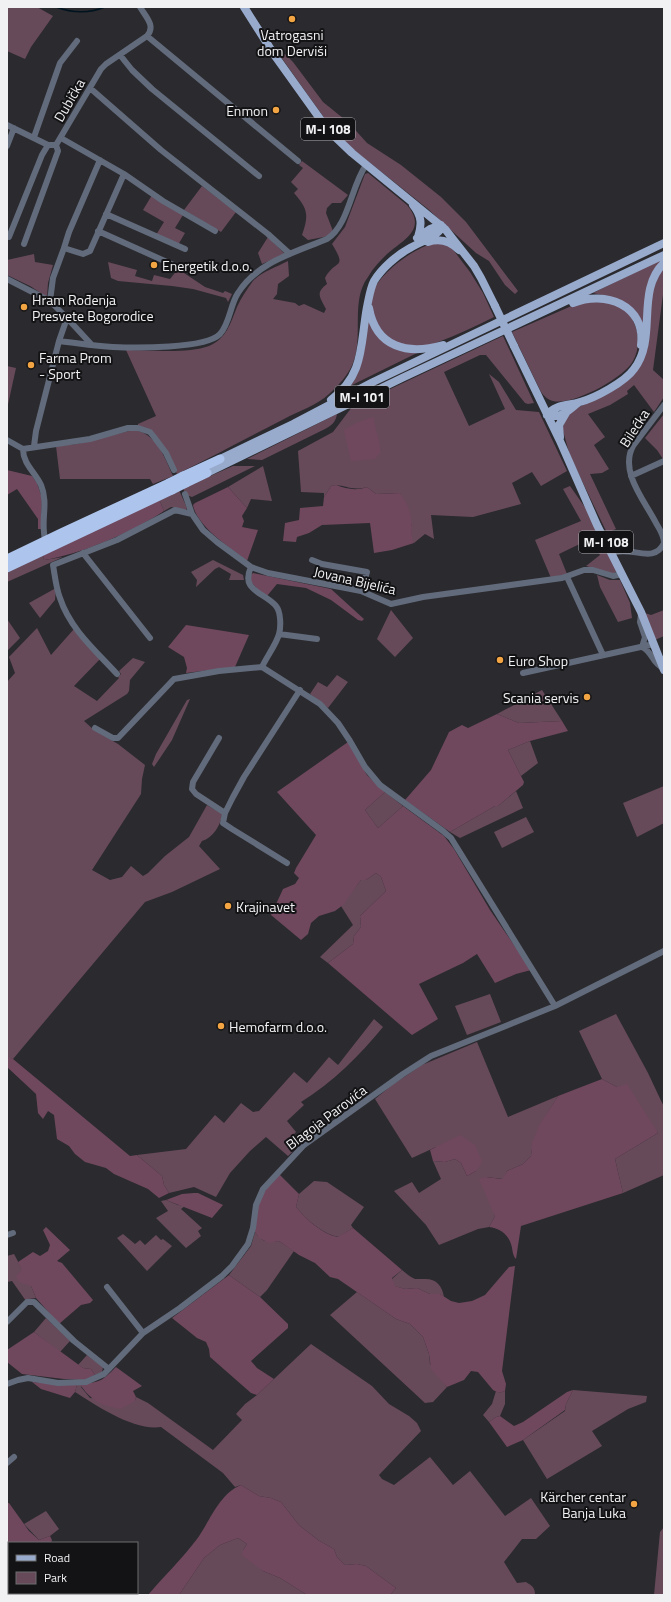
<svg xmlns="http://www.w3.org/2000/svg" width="671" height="1602" viewBox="0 0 671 1602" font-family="'Titillium Web',sans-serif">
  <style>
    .green { fill: #674a5a }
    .forest { fill: #6f485e }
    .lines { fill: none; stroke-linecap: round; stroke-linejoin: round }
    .stream { stroke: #001420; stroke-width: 1.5 }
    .minor { stroke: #626b7b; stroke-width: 6 }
    .major { stroke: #98abcc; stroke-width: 8 }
    .highway { stroke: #adc4ec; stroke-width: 9 }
    .major-bridge { stroke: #98abcc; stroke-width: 8 }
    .highway-bridge { stroke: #adc4ec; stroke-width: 9 }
    .poi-dot { fill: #f3a443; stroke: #131315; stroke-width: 1.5 }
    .labels { text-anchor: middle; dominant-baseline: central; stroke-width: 4; stroke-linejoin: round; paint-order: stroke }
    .shield { fill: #131315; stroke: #aeaeb1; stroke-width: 1 }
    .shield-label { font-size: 13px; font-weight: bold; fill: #f1f1f4 }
    .poi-label { font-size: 14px; fill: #f1f1f4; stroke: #131315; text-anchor: start }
    .street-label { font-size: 14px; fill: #f1f1f4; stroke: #131315 }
  </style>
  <rect width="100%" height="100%" fill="#2b2a2f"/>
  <path class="green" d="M7,7H37L53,16L31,47L25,59L7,51Z
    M285,54L293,62L323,102L349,123L367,143L401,165L441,197L466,222L518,291L515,294L505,285L489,261L476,253L428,209L344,142L335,133L281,57Z
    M302,161L348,195L341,203H332L327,208L326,213L333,231L329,236L308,240L302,235C309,215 308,209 294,193L298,189L291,182L303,168L299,165Z
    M368,173L407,205C427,229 405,239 387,254C380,261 373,268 368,277C350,301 364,336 353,363C349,374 338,386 329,394C317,405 299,411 284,419C249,437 212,457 177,474L163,447L138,426V424L156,416L126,350C150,350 188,354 209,346C227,338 230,324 237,307C241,298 247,289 253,281C261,272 277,267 288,261L289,276L278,284L277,294L273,299L295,303L299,306L304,304L324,313L326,309C320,297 315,293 327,284L325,278C335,259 348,270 332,244L345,227L365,174Z
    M202,186L236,212L221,232L184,210Z
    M152,195L183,215L175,228L185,233L178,245L156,235L164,222L143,210Z
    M268,237L284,253V254L262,264L258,253Z
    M439,242L451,247L470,272L483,293L494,317C476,326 457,335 438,342C434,344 429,347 424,347C402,347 383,341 375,319C373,313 370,305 371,298C374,276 418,244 439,242Z
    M34,254L35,262L53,265L48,283L47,297L30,286L7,275V260Z
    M664,258L657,268L644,332L639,321L606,296L593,293Z
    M108,262L137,270L135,276L152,281L154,275L170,279L178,269L205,287L223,293L225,291L232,294L228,302L226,298L193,289L172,286L118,281L111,278Z
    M664,265V287L653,370L664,380V397L654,412L634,385L627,391L628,394L610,405L588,414L605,437L594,445L609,469L602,473L590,474L616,529L607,533L570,456L562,427L570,412L627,381L634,373L652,286Z
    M594,299C602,301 614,303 621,307C629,312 635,322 637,332C639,342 638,352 633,361C624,378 572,406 553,401C548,400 544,396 541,392L512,332L583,301Z
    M367,317L378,336L419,352L346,388L352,380Z
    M503,336L534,403L528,404L525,403L486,355H480L444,372L469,426L505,409L489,374L499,382L516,410L539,412L567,471L541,486L532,472L512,483L521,504L473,517L431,515L434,539L425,534L414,543L411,538L412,526L400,493L376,494L367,487C350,492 343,483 331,486L324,497V493L301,492L298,451L333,432L352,407Z
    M7,366L16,368L7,409Z
    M337,414C336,422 331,426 325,429L262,460L247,459Z
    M664,414V458L663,459L657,450L645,438Z
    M133,430C156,432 165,458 173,476L153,484L150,479H60L56,446L77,444Z
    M233,466H255L192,497L186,495L183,488Z
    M263,466L272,501L251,499L247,508L228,487Z
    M570,486L589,513L617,571L613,574L586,566L600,555L590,539L559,554L567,574L551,578L535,540L581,521L563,489Z
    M179,490L187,508L186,510L171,507L164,511L159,499Z
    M43,555L44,560L63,557L7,582V572Z
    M213,560L243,575L244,580H229L231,574L219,567L215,569L196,587L197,580L191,572Z
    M597,575L610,580H620L630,603L632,618L618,622L600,587Z
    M56,588L55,600L40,618L29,603Z
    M391,610L413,638L395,657L377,639Z
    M664,610V636L655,640L645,613L651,615Z
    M7,619L20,638L7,651Z
    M37,628L51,655L74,629L100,659L74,686L97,701L119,678L118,677L121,674L119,671L133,658L145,662L130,680L129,691L127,694L84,721L94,730L118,744L145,765L142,779L141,794L92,870L110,880L122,877L131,866L143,876L148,873L165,856L189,837L207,805L222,814C221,825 213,838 202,841L199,846L220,869L172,892L145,902L13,1059L7,1058V682L15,673L9,657Z
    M337,675L348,682L328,708L310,694L318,682L327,687Z
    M542,690L562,721L519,723L497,714Z
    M190,699L172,740L154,767L152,764L156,754L187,700Z
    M530,741L538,763L521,776L508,750Z
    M664,786V823L637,837L623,803Z
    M516,791L523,808L460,838L450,832L495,806H498Z
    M385,792L403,806L378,828L365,810Z
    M526,817L534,832L502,848L494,832Z
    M376,873L381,877L386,891L360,916L361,927L354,936L353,944L328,963L320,957L353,925L341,906L361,880H366Z
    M490,994L501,1022L467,1035L455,1006Z
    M616,1014L648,1073L664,1107V1175L623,1193L615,1159L658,1133L617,1087L602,1079L579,1031Z
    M374,1019L383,1027C359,1056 333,1082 301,1102L304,1105L287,1121L296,1132L293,1135L302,1143L288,1156L266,1137L250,1151L230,1173L216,1197L194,1187L169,1193L164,1185L162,1176L137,1155L186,1149L215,1115L224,1123L241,1103L253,1112L259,1111L294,1072L307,1083L329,1057L338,1065Z
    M477,1042L508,1117L558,1096C546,1116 533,1133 531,1156L523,1164L507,1171L503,1179L486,1177L495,1216L489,1227L478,1229L439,1245L426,1225L394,1191L412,1182L419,1193L441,1179L433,1161L445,1162L455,1159L461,1163L467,1176L476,1171L436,1147L412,1158L375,1099L392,1085L422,1065Z
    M314,1181L327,1182L364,1207L351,1225L353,1228L339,1237C322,1234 307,1220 296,1207L299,1194Z
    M166,1200L178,1205L185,1206L181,1209L202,1228L198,1231L201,1236L186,1248L156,1218L168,1211L161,1201Z
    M255,1232C261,1242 269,1243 279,1241L294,1251L267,1290L260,1297L229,1275L251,1246Z
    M123,1234L135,1244L140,1240L145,1245L156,1235L161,1240L163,1239L172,1246L147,1271L117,1238Z
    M14,1254L31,1286L36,1298L29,1299L26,1301L12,1281L7,1282V1256Z
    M402,1270C406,1273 410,1277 415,1279C419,1279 421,1279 425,1279C437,1279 442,1286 444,1297L440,1294H430L417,1288L405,1289L394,1286L392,1279Z
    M357,1292L396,1319L410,1324L423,1337L429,1354L430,1364L447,1387L433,1402L425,1403L330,1315Z
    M46,1318L70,1341L60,1352L34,1332Z
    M311,1344L372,1386L389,1404L409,1416L417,1423L421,1431L379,1475L382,1479L394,1485L430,1457L453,1485L470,1471L505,1516L531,1498L550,1526L536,1539H522L504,1562L517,1583L526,1582C532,1586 535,1587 535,1595H390L396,1588L366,1566L357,1564L345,1565L337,1557L334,1549L318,1540L299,1525L281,1502L271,1498L259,1496L241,1485L235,1487L223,1473L161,1427C134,1431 97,1406 75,1392L77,1385L83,1384L81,1387L90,1398L135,1401L136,1397L148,1403L213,1450L242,1420L236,1414L245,1404L257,1395Z
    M87,1355L103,1367L102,1372L95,1375L91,1369L83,1368L78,1365Z
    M573,1390L647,1396L646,1402L628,1409L592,1431L602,1446L547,1479L523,1440L565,1411L566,1404Z
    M496,1391L499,1393L505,1391V1404L500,1416L496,1417L489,1422L483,1415L492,1404Z
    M46,1511L59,1529L50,1536L39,1540L24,1524Z
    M664,1527V1595H654L660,1532Z
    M238,1538L247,1544L243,1550L263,1571L280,1578L307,1595H179L204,1558L220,1545Z"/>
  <path class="forest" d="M373,417L380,446V453L375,459L351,461L344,430L356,423Z
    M7,470L32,476L37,483L42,498L41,529H38V519L17,489L7,495Z
    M336,485C347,489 356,491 367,487L376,494L400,493C408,504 411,513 412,527C412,533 411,537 414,543L392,550L374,553L370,523L322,525L309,533L297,537L296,542L283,541L285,523L299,520L300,508L323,506L324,497L331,486Z
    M228,487L247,508L242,516L244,521L242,527L258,530L247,561C231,548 197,527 193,505L195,503Z
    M159,499L164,511C132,532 82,554 44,560L43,555Z
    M253,573L331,589L364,619L362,621L358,620L331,600L306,588L277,584L267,596L260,592L251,582V575Z
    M186,625L249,635L235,667L186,673L187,668L184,657L168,647Z
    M497,714L519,723L562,721L568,731L530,741L508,750L524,782L523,785L498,806H495L450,832L405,800L431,770L449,732L462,725L468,728Z
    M348,742L367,775L385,792L365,810L378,828L403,806L444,836L454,849L490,910L531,970L516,974L495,983L477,954L463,963L419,984L438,1019L412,1035L328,963L353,944L354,936L361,927L360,916L386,891L381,877L376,873L366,880H361L343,905L335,911L319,916L311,923L308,934L301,940L271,915L283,889L295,884L299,878L294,873L296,868L316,835L277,792Z
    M7,1057L13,1059L130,1156L137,1155L162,1176L164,1185L169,1193L159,1198L148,1189L114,1174L106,1168L85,1162L75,1154L69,1146L57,1139L54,1115L48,1111L43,1119L38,1113L36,1094L7,1067Z
    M602,1079L617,1087L627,1084L658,1133L615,1159L623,1193L521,1226L516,1259C512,1255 513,1250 511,1244C508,1234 499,1228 489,1227L495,1216L479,1179L486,1177L502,1179L507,1171L523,1164L531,1156L532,1143L540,1124L558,1096Z
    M460,1135L475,1145L482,1162L476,1171L467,1176L461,1163L455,1159L445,1162L433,1161L430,1150Z
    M279,1174L299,1194L296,1207C307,1220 322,1234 338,1237L353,1228L402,1270L392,1278L395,1286L405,1289L417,1288L430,1294H440L451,1301L459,1303L472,1301L485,1295L509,1267L515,1266L502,1371L506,1384L505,1391L499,1393L493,1390L478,1372L471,1371L464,1380L447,1387L431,1369L429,1354L423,1337L410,1324L396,1319L338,1279L330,1277L315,1263L299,1255L279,1241L269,1243L259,1238L255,1232L256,1213L262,1195L267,1188Z
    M194,1193H198L223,1205L212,1218L166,1200L182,1194Z
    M46,1227L70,1250L57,1261L62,1263L93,1300L90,1303L81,1305L59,1324L36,1298L31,1286L19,1282L16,1276L22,1270L18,1262L33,1252L40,1256L48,1251L50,1245L43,1230Z
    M229,1275L260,1297L288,1324V1328L251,1361L257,1368L274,1379L257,1395L251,1393L210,1357L209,1349L206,1342L197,1338L172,1318Z
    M34,1332L83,1368L91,1369L95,1375L84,1380L64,1379L22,1374L7,1362V1350Z
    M116,1367L142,1386L133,1391L136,1397L135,1401L120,1409C101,1405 93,1402 81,1386L83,1384C101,1382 103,1380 116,1367Z
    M32,1382L77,1385L75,1392L70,1398L41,1389Z
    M573,1390L566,1404L565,1410L523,1440L507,1447L489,1422L496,1417L500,1416L514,1426L523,1422L567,1392Z
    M241,1485L259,1496L271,1498L281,1502L299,1525L318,1540L334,1549L337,1557L345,1565L357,1564L366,1566L396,1588L390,1595H307L280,1578L263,1571L242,1555L243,1550L247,1544L238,1538L220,1545L204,1558L179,1595H148C164,1576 182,1559 197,1539C210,1521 219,1494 241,1485Z
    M7,1503H9L29,1531L39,1540L50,1536L52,1540L51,1543H9V1593H68L67,1595H7Z"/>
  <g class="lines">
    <path class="stream" d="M56,7C72,13 88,14 105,7
      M7,1592H9
      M13,1593H20
      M33,1593L35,1595"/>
    <path class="minor" d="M147,36L298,161
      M120,55L132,70L152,89L259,176
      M90,88L161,150L268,234L290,254
      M7,125L48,145H56L101,69L106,64L147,36C156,26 146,17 140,7
      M34,137L60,63L77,41
      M61,138L124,174L163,201L215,231
      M7,146L14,128
      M100,160L69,232L64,248L83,254L90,251L124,174
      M106,214L185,249
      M98,231L178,267
      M9,237L42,155L48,145
      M24,244L58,151L56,145
      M7,279L50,301L67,318L59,341L36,431L34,446
      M50,301L53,278L64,248
      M67,318L91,344
      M59,341C77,343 95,346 113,347C134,348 206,349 220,334C230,323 230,305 238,293C257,262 296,252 327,239C349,225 351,186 366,165
      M7,440L23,449L90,439L128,428H138L150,432L154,437L166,453L174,470
      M23,449C23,464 35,472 41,485C48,502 42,516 44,532C44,535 45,538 45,541
      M631,476L664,461
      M185,494L192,514L203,530L217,542L251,567L268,573L361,591L391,604L423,597L562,578L584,570H593L613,576L622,574
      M83,553L150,638
      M612,553C630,545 654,565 664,543C664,535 660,530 656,523C645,501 619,472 633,446L664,405
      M312,560L322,564L367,572L361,591
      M251,567C240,591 264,592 276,606C281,612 281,627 279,634C277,643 266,658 262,667L320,704L338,723L350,741L365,767L380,785L443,831L451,838L555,1006
      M567,577L603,655
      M641,614L640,622L645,637L642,647C653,652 651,662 663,668
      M279,634L317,639
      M523,673L654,644
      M117,674C96,651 70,629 60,598C56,588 55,576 53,565L117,540L175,510L192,514
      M95,728L113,738H118L174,679L219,671L262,667
      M219,738L193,782L192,789L196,794L225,813
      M287,863L232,829L223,823L225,813L233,797L244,777L300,690
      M7,1235L13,1233
      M107,1287L143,1333
      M7,1322L27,1302H34L74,1341L109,1369
      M7,1384L18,1380L28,1378L58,1383L86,1382L104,1374L143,1333L180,1308L222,1276L232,1266L248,1244L253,1228L256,1205L263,1189L304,1145L403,1074L431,1056L555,1006L664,951
      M7,1463L14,1457"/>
    <path class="major" d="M244,7L275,56L328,130L352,153L445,229L474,266L481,278L495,306
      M413,205C422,216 422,225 418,237
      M417,238L430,229L441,225
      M428,242C440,238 450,241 459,250
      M573,303C605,290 646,305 641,345
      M369,308C376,348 408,355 443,345
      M514,346L560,441L597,525L641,612L664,670
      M331,400C365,374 360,345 367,307C369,298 370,289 374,281C382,268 397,255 410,248C422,241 434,238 443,227
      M547,415C556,404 567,406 580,402C595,398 625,382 634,369C658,338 635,291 664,263
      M547,415C562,419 567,411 578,403
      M560,437L559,425L566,413
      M220,459L293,424L373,382L664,243
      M207,473L402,378L664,255"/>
    <path class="highway" d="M183,476L220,459
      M186,483L207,473
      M7,559L61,533L169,483
      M7,568L172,490"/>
    <path class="major-bridge" d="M495,306L514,346"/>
    <path class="highway-bridge" d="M169,483L183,476
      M172,490L186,483"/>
  </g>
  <g class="poi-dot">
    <circle cx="292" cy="19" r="4"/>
    <circle cx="276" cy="110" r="4"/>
    <circle cx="154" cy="265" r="4"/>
    <circle cx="24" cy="307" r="4"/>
    <circle cx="31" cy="365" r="4"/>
    <circle cx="500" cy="660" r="4"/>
    <circle cx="587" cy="697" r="4"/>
    <circle cx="228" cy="906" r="4"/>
    <circle cx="221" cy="1026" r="4"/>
    <circle cx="634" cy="1504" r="4"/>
  </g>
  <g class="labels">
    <g class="shield">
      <rect x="301" y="118" width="54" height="22" rx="3"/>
      <rect x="335" y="386" width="54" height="22" rx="3"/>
      <rect x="579" y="531" width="54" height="22" rx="3"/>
    </g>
    <g class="shield-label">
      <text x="328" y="129">M-I 108</text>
      <text x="362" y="397">M-I 101</text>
      <text x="606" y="542">M-I 108</text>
    </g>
    <g class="poi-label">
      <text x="292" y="34" text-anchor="middle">Vatrogasni<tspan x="292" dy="16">dom Derviši</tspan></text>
      <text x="268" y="110" text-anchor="end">Enmon</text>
      <text x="162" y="265">Energetik d.o.o.</text>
      <text x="32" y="299">Hram Rođenja<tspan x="32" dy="16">Presvete Bogorodice</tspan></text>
      <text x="39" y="357">Farma Prom<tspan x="39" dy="16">- Sport</tspan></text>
      <text x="508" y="660">Euro Shop</text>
      <text x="579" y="697" text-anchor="end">Scania servis</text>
      <text x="236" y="906">Krajinavet</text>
      <text x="229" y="1026">Hemofarm d.o.o.</text>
      <text x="626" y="1496" text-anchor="end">Kärcher centar<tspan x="626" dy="16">Banja Luka</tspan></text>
    </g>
    <g class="street-label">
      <text transform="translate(69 100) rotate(-60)">Dubička</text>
      <text transform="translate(634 428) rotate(-57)">Bilećka</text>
      <text transform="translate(355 580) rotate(13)">Jovana Bijelića</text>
      <text transform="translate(326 1117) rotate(-37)">Blagoja Parovića</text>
    </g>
  </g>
  <rect width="671" height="1602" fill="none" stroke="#f1f1f4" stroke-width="16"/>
  <rect x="8" y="1542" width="130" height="52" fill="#131315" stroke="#6c6c6e"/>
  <rect x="16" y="1555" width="20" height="6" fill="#98abcc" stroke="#6c6c6e"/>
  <text x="44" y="1562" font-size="12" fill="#f1f1f4">Road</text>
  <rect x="16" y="1572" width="20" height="12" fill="#674a5a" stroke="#6c6c6e"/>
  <text x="44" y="1582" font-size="12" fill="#f1f1f4">Park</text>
</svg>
